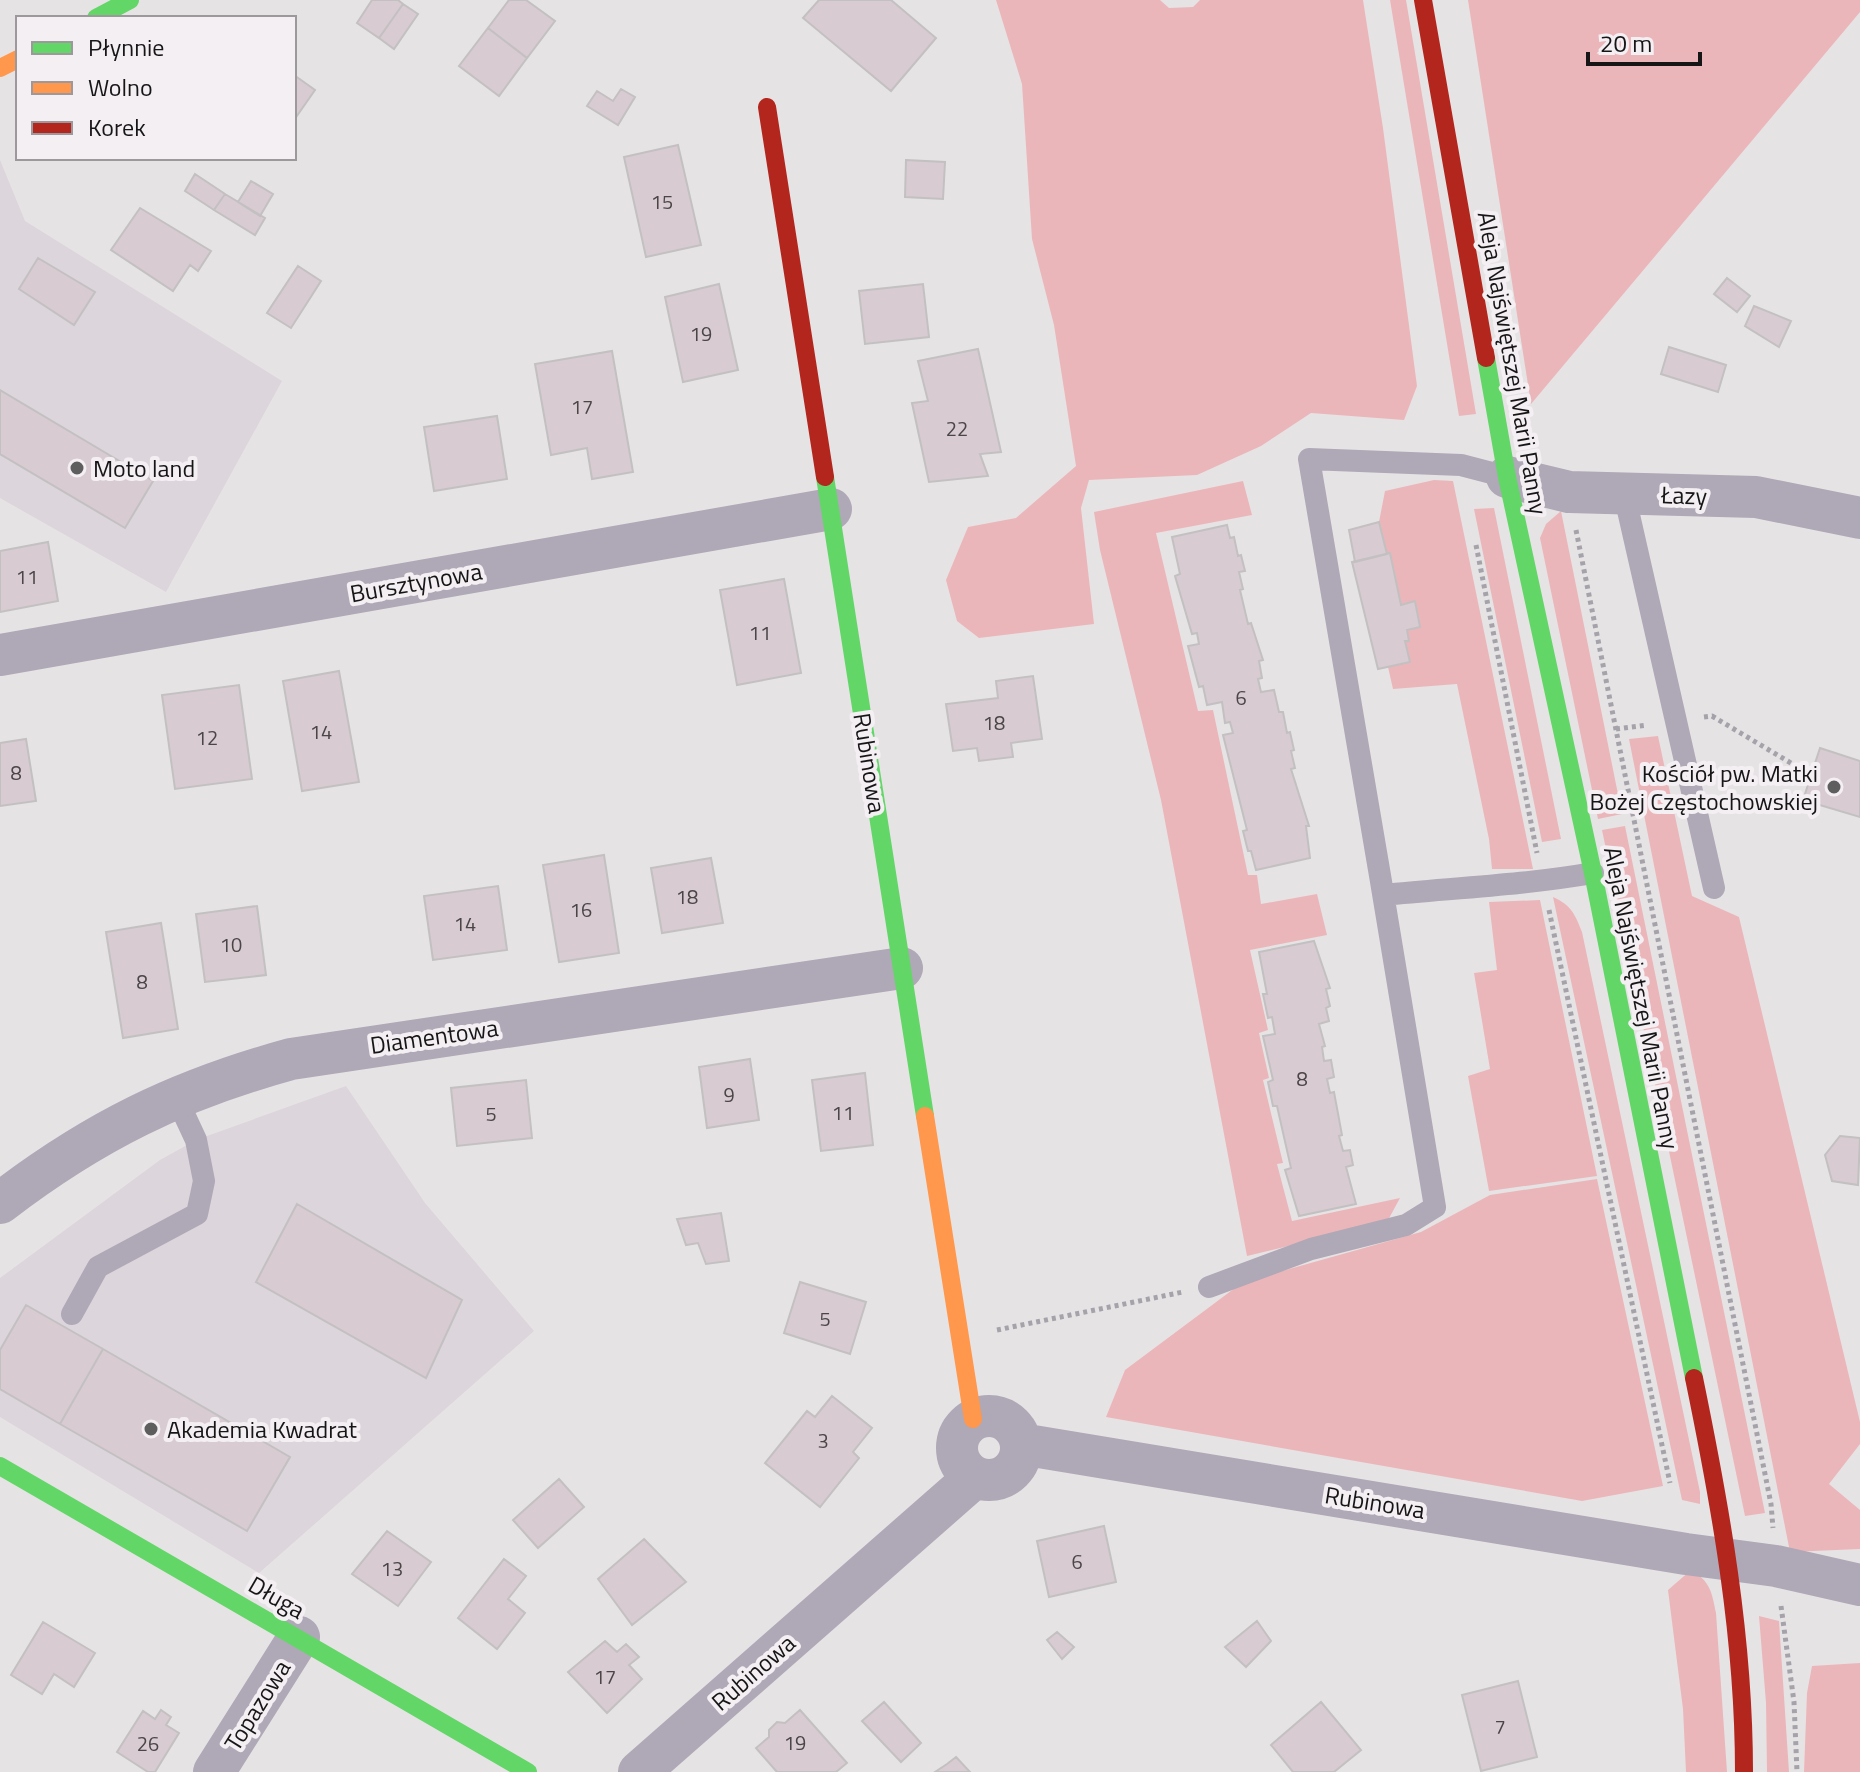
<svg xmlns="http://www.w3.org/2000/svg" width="1860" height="1772" viewBox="0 0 1860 1772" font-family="'Titillium Web',sans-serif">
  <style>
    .built { fill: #dcd5db }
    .green { fill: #ebb6ba }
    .building { fill: #d8cbd1; stroke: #c3c0c2; stroke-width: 2 }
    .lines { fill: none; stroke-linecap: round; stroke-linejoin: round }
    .path { stroke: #a6a2aa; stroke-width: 5; stroke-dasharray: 4 4; stroke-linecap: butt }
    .lane { stroke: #afa8b6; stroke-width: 22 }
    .street { stroke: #afa8b6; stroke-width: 42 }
    .fast { stroke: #63d668; stroke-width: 18 }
    .slow { stroke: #ff974d; stroke-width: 18 }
    .jam { stroke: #b3261e; stroke-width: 18 }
    .poi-dot { fill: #5f5e5f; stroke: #f4eff3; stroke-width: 3 }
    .labels { text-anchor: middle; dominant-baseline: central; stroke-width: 8; stroke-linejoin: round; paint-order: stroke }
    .number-label { font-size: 20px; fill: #4a4648 }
    .street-label { font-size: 24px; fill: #171617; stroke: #f4eff3 }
    .poi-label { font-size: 24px; fill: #171617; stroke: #f4eff3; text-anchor: start }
  </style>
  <rect width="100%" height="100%" fill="#e6e3e5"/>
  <path class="built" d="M0,160L25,221L282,381L166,592L0,498Z
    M346,1086L425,1203L534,1331L259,1573L0,1417V1278L160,1160L196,1140Z"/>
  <path class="green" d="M996,0H1160L1169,8L1193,7L1200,0H1363L1383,128L1417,386L1404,420L1311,413L1261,446L1197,475L1089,480L1081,508L1094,624L979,638L957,621L946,580L968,527L1016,518L1076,466L1054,325L1032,239L1022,84Z
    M1390,0H1406L1476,414L1459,416Z
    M1468,0H1860V12L1531,404Z
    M1434,480L1453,481L1533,869H1492L1489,839L1457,684L1393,689L1388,667L1410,662L1405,641L1409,640L1407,630L1420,627L1415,602L1401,605L1390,554H1387L1379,522L1385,491Z
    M1243,481L1252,515L1156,533L1198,711L1213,710L1248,875H1257L1261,904L1317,894L1327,935L1250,950L1268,1030L1259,1033L1269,1078L1263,1080L1283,1163L1277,1164L1292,1221L1400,1198L1387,1222L1247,1256L1161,800L1100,550L1094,512Z
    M1494,508L1561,839L1542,842L1474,509Z
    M1561,511L1622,814L1598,819L1540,538L1546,524Z
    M1658,736L1692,896L1739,917L1860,1422V1444L1829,1484L1860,1510V1549L1790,1552L1629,739Z
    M1625,826L1765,1513L1745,1516L1602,830Z
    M1553,897C1571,905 1575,914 1582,932L1700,1492V1504L1682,1500Z
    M1540,900L1597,1176L1489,1191L1468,1076L1490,1069L1474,973L1497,970L1489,902Z
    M1597,1179L1663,1486L1582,1501L1106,1417L1125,1370L1243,1282L1421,1232L1490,1195Z
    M1691,1570C1710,1581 1712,1592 1716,1613L1727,1772H1686L1683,1709L1668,1590Z
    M1759,1616L1779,1621L1789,1772H1767L1766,1703Z
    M1860,1663V1772H1804L1807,1693L1812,1666Z"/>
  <path class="building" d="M372,0H398L403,4L379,38L357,23Z
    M509,0H526L555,21L527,58L488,28Z
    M819,0H891L936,38L891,91L803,18Z
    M403,4L418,14L394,49L379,38Z
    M488,28L527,58L499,96L459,66Z
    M294,75L315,90L294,120Z
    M621,89L635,97L618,125L587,106L597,91L613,101Z
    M678,145L701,245L646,257L624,157Z
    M906,160L945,162L943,199L905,197Z
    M195,174L225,194L214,210L185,191Z
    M251,181L273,194L260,216L238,202Z
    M225,194L265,218L255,235L214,210Z
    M140,208L211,251L198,271L190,265L173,291L111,250Z
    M38,258L95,292L74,325L19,289Z
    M298,266L321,281L291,328L267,313Z
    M1727,278L1750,296L1737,312L1714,294Z
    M719,284L738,370L683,382L665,297Z
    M923,284L929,337L865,344L859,291Z
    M1754,306L1791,321L1779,347L1745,326Z
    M1669,347L1726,365L1718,392L1661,374Z
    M978,349L1001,452L980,454L988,476L929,482L912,403L928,401L918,361Z
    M612,351L633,472L592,479L587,448L551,455L535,364Z
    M0,390L153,481L125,528L0,454Z
    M497,416L507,479L434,491L424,427Z
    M1379,522L1387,554L1355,562L1349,530Z
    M1227,525L1230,538L1234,537L1238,556L1241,555L1245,571L1239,572L1243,589L1240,590L1248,624L1251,623L1263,660L1259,661L1262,678L1258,679L1261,692L1274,690L1279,712H1283L1287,733L1290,732L1294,750L1291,751L1295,768L1291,769L1309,826H1306L1310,858L1256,870L1251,851H1248L1243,831L1247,830L1223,735L1233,733L1230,722L1225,723L1222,702L1207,705L1203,686L1199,687L1188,646L1199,644L1197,633L1192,634L1175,576L1180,574L1172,537Z
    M48,542L58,601L0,612V551Z
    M1390,553L1401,605L1415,601L1420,627L1407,630L1409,641H1405L1410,662L1378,669L1352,562Z
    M784,579L801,673L737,685L720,590Z
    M339,671L359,782L302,791L283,681Z
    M1033,676L1042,739L1011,743L1013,757L979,761L977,748L953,751L946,704L998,698L996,681Z
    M239,685L252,779L175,789L162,695Z
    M26,739L36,801L0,806V743Z
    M1820,748L1860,761V817L1803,800Z
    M604,855L619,953L559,962L543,865Z
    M711,858L723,923L662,933L651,868Z
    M498,886L507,950L433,960L424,896Z
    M257,906L266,975L205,982L196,914Z
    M161,923L178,1029L123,1038L106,932Z
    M1314,941L1330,988L1326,989L1330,1006L1326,1008L1329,1021L1319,1024L1325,1046L1322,1047L1324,1061L1331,1060L1334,1077L1327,1079L1330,1093L1334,1092L1342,1135L1339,1136L1343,1151L1350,1150L1353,1165L1346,1167L1356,1204L1299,1216L1285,1170L1291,1168L1277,1106H1273L1268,1082L1273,1080L1263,1036L1275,1034L1272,1017L1268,1018L1263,994H1267L1259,952Z
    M750,1059L759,1120L707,1128L699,1067Z
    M865,1073L873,1145L821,1151L812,1080Z
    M526,1080L532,1138L457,1146L451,1088Z
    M1840,1136L1860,1138L1858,1185L1832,1181L1825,1155Z
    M297,1204L462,1300L426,1378L256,1282Z
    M721,1213L729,1261L706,1264L698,1243L686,1245L677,1219Z
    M800,1282L866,1302L850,1354L784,1333Z
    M26,1305L103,1349L60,1424L0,1389V1350Z
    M103,1349L290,1457L247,1531L60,1424Z
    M832,1396L872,1428L853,1452L859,1458L820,1507L765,1463L807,1411L815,1417Z
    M559,1479L584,1507L538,1548L513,1520Z
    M1104,1526L1116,1582L1049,1597L1037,1541Z
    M387,1531L431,1562L398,1606L352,1574Z
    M644,1539L686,1582L632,1625L598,1579Z
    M504,1559L526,1576L508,1599L525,1613L497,1649L458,1618Z
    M1257,1621L1271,1641L1246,1667L1225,1647Z
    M43,1622L95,1653L74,1687L54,1674L42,1694L11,1675Z
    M1057,1632L1074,1647L1062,1659L1047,1640Z
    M605,1641L617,1652L626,1644L639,1657L629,1665L642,1679L607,1713L568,1672Z
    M1518,1681L1537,1757L1481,1771L1462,1695Z
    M884,1702L921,1743L901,1762L862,1721Z
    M1321,1702L1361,1750L1334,1772H1293L1271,1745Z
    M161,1710L171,1717L166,1725L179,1733L155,1772H148L117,1752L143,1711L155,1719Z
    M800,1710L847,1763L836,1772H777L756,1748L769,1737V1730L777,1722L785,1723Z
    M956,1757L970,1772H935L947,1764Z"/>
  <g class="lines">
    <path class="path" d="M1576,530L1771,1504L1773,1528
      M1476,545L1537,853
      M1704,717L1712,716L1811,775
      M1616,729L1647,725
      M1549,910L1670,1483
      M997,1330L1183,1292
      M1781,1606L1794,1702L1797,1772"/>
    <path class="lane" d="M1624,493L1714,888
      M1384,895C1454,888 1524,885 1593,873
      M1209,1287L1311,1249L1406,1225L1435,1207C1395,957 1351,709 1309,459L1461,465L1507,477
      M72,1314L98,1267L197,1214L204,1181L196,1140L176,1097"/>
    <path class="street" d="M1507,477L1569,492L1756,497L1860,518
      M0,655L831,509
      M0,1203C94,1131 178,1090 291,1059L902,968
      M957 1448a32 32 0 1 1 64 0a32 32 0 1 1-64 0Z
      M1021,1444L1686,1554L1776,1566L1860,1585
      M214,1772L299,1637
      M639,1772L975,1477"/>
    <path class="fast" d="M96,18L130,0
      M1486,358L1507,477L1593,873L1694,1378
      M825,477L925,1116
      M0,1466L528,1772"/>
    <path class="slow" d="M0,68L18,59
      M925,1116L973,1419"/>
    <path class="jam" d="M1423,0L1486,358
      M767,107L825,477
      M1694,1378C1721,1509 1744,1638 1744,1772"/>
  </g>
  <g class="poi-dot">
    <circle cx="77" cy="468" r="8"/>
    <circle cx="1834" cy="787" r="8"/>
    <circle cx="151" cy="1429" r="8"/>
  </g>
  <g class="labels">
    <g class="number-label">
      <text x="662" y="201">15</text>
      <text x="701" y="333">19</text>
      <text x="582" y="406">17</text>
      <text x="957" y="428">22</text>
      <text x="27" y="576">11</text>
      <text x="760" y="632">11</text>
      <text x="1241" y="697">6</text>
      <text x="994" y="722">18</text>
      <text x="321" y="731">14</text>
      <text x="207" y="737">12</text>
      <text x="16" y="772">8</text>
      <text x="687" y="896">18</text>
      <text x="581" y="909">16</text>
      <text x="465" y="923">14</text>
      <text x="231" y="944">10</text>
      <text x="142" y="981">8</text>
      <text x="1302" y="1078">8</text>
      <text x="729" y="1094">9</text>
      <text x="843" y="1112">11</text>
      <text x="491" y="1113">5</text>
      <text x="825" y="1318">5</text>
      <text x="823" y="1440">3</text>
      <text x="1077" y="1561">6</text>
      <text x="392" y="1568">13</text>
      <text x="605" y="1676">17</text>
      <text x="1500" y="1726">7</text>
      <text x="795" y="1742">19</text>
      <text x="148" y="1743">26</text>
    </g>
    <g class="street-label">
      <text transform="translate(1513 363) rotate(80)">Aleja Najświętszej Marii Panny</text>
      <text transform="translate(1684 495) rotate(2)">Łazy</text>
      <text transform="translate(416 582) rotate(-10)">Bursztynowa</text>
      <text transform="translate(870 763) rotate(81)">Rubinowa</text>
      <text transform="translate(1642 998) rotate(79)">Aleja Najświętszej Marii Panny</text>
      <text transform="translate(434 1036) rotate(-8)">Diamentowa</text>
      <text transform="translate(1375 1502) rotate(9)">Rubinowa</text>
      <text transform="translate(277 1597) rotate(30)">Długa</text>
      <text transform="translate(753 1672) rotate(-41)">Rubinowa</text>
      <text transform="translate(257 1705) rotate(-58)">Topazowa</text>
    </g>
    <g class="poi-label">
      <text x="93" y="468">Moto land</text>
      <text x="1818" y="773" text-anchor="end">Kościół pw. Matki<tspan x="1818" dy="28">Bożej Częstochowskiej</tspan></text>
      <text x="167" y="1429">Akademia Kwadrat</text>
    </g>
  </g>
  <rect x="16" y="16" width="280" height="144" fill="#f4eff3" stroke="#9c989b" stroke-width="2"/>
  <rect x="32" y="42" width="40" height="12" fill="#63d668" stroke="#9c989b" stroke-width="2"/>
  <text x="88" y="56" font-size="24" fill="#171617">Płynnie</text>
  <rect x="32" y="82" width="40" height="12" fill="#ff974d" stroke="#9c989b" stroke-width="2"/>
  <text x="88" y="96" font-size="24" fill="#171617">Wolno</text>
  <rect x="32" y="122" width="40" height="12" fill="#b3261e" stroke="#9c989b" stroke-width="2"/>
  <text x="88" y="136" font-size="24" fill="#171617">Korek</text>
  <path d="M1588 52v12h112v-12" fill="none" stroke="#171617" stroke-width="4"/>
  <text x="1600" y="52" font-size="24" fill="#171617" stroke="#f4eff3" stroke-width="6" paint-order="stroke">20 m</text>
</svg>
